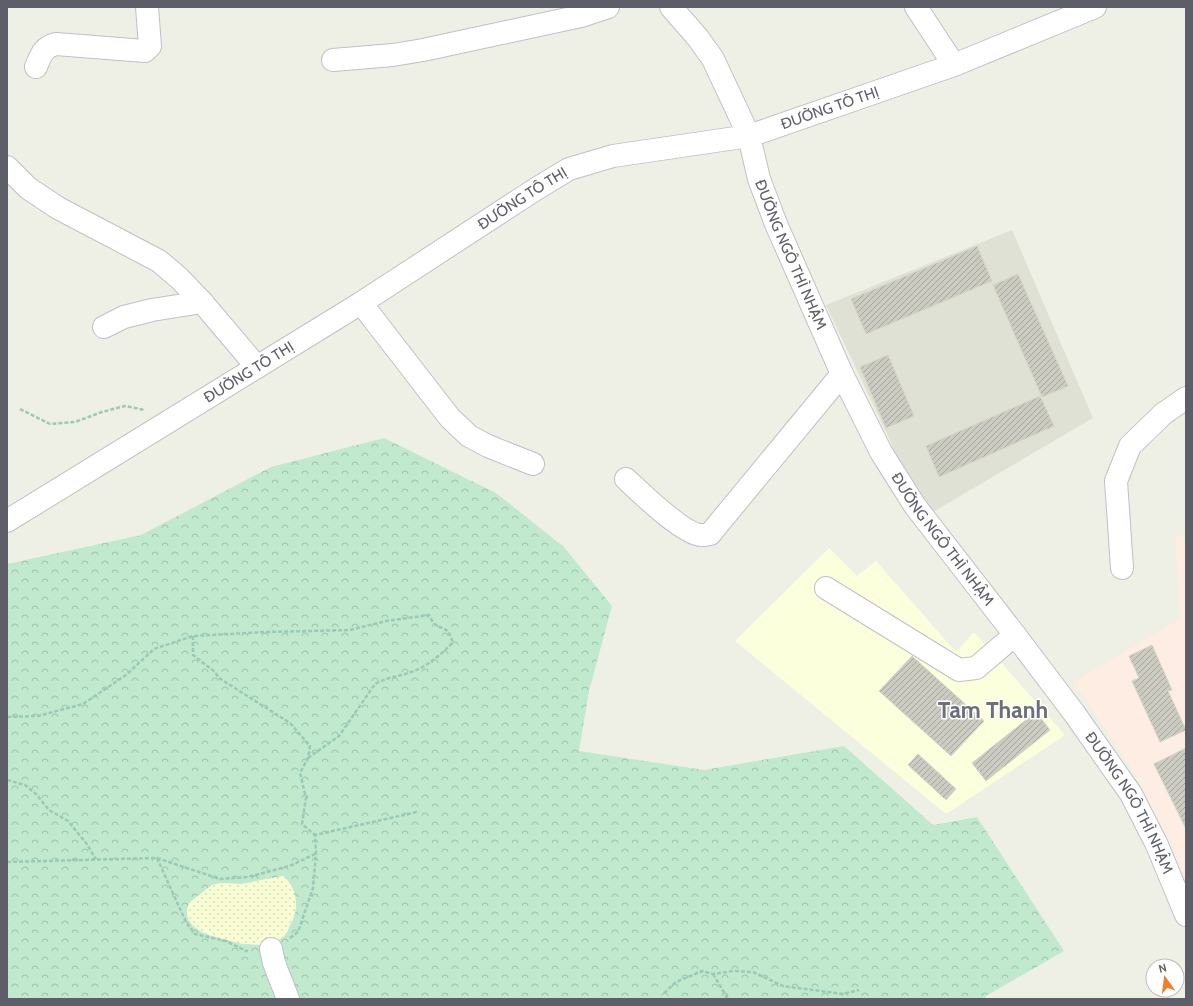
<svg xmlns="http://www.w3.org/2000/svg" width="1193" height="1006" viewBox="0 0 1193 1006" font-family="Cabin,sans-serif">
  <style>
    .commercial { fill: #fbffdc }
    .education { fill: #dfe1d4 }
    .medical { fill: #fdede2 }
    .forest { fill: url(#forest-crowns); fill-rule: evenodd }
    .sand { fill: url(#sand-dots) }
    .building { fill: url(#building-hatch); stroke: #d5d6c3 }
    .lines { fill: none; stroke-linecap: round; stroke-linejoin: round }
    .minor-casing { stroke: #bfc0c7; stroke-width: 24 }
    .path { stroke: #99cab8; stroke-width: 2.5; stroke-dasharray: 4 2; stroke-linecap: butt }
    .minor { stroke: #fff; stroke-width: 22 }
    .labels { text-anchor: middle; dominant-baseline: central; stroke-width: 3; stroke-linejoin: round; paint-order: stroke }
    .street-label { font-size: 15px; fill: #5d5e67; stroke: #fff }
    .town-label { font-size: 23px; font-weight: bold; fill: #6e7079; stroke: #fff }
  </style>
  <defs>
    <pattern id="forest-crowns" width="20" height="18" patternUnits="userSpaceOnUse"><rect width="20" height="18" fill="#c0e9ce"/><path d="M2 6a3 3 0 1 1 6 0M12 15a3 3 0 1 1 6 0" fill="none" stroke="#9fc0ab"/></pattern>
    <pattern id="sand-dots" width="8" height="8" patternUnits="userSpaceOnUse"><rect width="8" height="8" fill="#f9fdd4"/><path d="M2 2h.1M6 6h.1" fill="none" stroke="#d8dbb9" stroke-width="1.8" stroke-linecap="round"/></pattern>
    <pattern id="building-hatch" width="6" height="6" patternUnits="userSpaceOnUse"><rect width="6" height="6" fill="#cbcbc2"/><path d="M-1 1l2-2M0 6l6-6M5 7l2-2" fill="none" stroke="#a8a8a1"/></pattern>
  </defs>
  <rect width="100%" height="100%" fill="#eff0e5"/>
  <path class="commercial" d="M829,548L857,576L876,561L956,652L974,632L1065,735L946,814L735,641Z"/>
  <path class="education" d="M1012,230L1093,418L933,512L896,453L826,305Z"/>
  <path class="medical" d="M1175,534L1186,537V882L1135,774L1074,682L1180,619Z"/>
  <path class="forest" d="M384,438L496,493L564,547L612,606L589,691L579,751L704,770L844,746L933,825L977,817L1064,951L986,996L985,999H7V564L141,535L271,467ZM283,876L294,918L286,934L270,943L259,945L242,944L224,939L193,925C187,919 185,910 190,902L212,885L221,883L241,884Z"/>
  <path class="sand" d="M283,876C293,884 297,896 296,909C295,915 292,920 289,925C288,928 288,932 286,934C273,951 236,943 219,938C209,935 197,932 190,922C186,916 186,908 190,902L212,885L221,883L241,884Z"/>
  <path class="building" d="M977,246L992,281L866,334L851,299Z
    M1018,274L1068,386L1042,397L993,285Z
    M888,355L914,416L886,428L860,367Z
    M1040,396L1054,426L939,477L926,446Z
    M1152,645L1172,690L1168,691L1186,730L1160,742L1132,681L1139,678L1129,656Z
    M912,656L984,721L951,756L879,691Z
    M1036,712L1050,730L986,781L972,763Z
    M1186,748V829L1154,764Z
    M918,754L956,789L946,800L908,765Z"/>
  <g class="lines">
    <defs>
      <g id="minor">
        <path id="s1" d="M671,7L698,38L713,59L749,136L759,179L776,224L842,374L881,452L915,506L1015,635L1074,713L1131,794L1157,845L1186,915"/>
        <path d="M916,7L954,65"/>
        <path d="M333,60L393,55L423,50L581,16L608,7"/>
        <path d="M36,67C41,55 43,47 56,44L145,51L150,46L147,7"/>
        <path d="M7,167L28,188L58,208L159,261L179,278L202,302L257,367"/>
        <path d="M361,303L450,418L469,436L488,446L533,464"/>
        <path d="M104,327L124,317L152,310L202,302"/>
        <path d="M626,479C640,492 683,534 701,535C704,536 707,534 710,534L842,374"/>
        <path id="s2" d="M7,521L361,303L536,189L569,169L613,156L749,136L954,65L1095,7"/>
        <path d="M1122,568L1116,481L1130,446L1163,414L1186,398"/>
        <path d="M826,588L959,670L976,668L1015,635"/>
        <path d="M271,949L274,963L288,999"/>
      </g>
    </defs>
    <use href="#minor" class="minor-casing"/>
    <path class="path" d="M20,409L50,424L75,422L102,412L125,406L145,410
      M193,636V655L215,672L219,678L290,723L310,746L308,758L300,773L306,798L302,824L315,835
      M7,717L38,716L83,704L126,675L154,649L193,636L265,632L350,630L386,621L429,615L434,624L448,631L453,642C442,654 429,665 414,671C401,676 387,677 375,684L339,736L308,758
      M7,780L25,785L36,794L49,810L68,821L86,843L96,859
      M157,858L186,922L195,934L226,941L246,951H248
      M7,862L157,858L220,879L247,877L271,871L292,865L315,854
      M290,938L298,932L313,888L316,853L315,835L417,812
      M713,974L728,999
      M664,993L676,982L702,971L713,974L733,971L753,972L783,986L843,994L859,990"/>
    <use href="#minor" class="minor"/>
  </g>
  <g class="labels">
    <g class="street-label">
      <text stroke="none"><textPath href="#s2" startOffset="932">ĐƯỜNG TÔ THỊ</textPath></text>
      <text stroke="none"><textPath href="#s2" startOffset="608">ĐƯỜNG TÔ THỊ</textPath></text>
      <text stroke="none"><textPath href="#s1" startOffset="278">ĐƯỜNG NGÔ THÌ NHẬM</textPath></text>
      <text stroke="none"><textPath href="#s2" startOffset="284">ĐƯỜNG TÔ THỊ</textPath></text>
      <text stroke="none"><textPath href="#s1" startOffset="602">ĐƯỜNG NGÔ THÌ NHẬM</textPath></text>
      <text stroke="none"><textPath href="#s1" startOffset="926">ĐƯỜNG NGÔ THÌ NHẬM</textPath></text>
    </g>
    <g class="town-label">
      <text x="993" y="710">Tam Thanh</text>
    </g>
  </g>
  <rect width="1193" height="1006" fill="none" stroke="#5d5e67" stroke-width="16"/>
  <g transform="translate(1165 978) rotate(346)"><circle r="19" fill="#ffffff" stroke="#bebfc2"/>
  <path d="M0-3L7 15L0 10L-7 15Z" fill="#f57d27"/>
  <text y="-6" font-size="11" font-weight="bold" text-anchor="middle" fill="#5d5e67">N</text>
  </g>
</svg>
